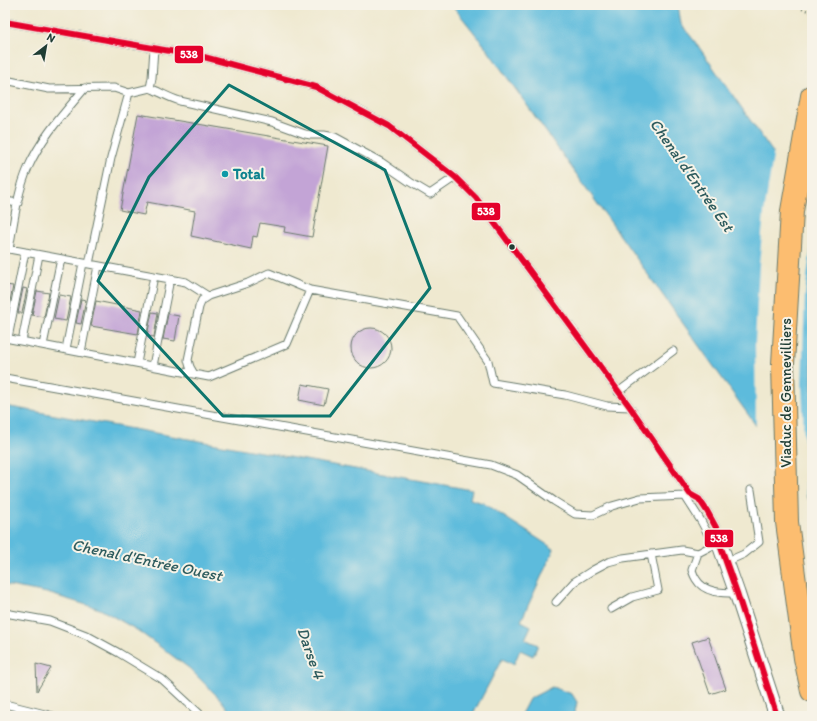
<svg xmlns="http://www.w3.org/2000/svg" width="817" height="721" viewBox="0 0 817 721" font-family="Itim,sans-serif">
  <style>
    .water { fill: #5dbbdc; stroke: #3e7c88 }
    .pier { fill: #efe9d0 }
    .building { fill: #c3a4d6 }
    .lines { fill: none; stroke-linecap: round; stroke-linejoin: round }
    .service-casing { stroke: #68796b; stroke-width: 9 }
    .minor-casing { stroke: #68796b; stroke-width: 17 }
    .motorway-casing { stroke: #68796b; stroke-width: 24 }
    .path { stroke: #68796b; stroke-width: 2.5; stroke-dasharray: 1 3; stroke-linecap: butt }
    .service { stroke: #fff; stroke-width: 7 }
    .minor { stroke: #fff; stroke-width: 15 }
    .motorway { stroke: #fcbd6f; stroke-width: 22 }
    .bus-1-casing { stroke: #f7f3e8; stroke-width: 9 }
    .bus-1 { stroke: #e4002b; stroke-width: 6 }
    .marked { fill: none; stroke: #0f766e; stroke-width: 3; stroke-linejoin: round }
    .culture-dot { fill: #0f9aa8; stroke: #f7f3e8; stroke-width: 1.5 }
    .bus-dot { fill: #1f3d34; stroke: #f7f3e8; stroke-width: 1.5 }
    .labels { text-anchor: middle; dominant-baseline: central; stroke-width: 4; stroke-linejoin: round; paint-order: stroke }
    .culture-label { font-size: 15px; font-weight: bold; fill: #0d838f; stroke: #f7f3e8; text-anchor: start }
    .street-label { font-size: 15px; fill: #1f3d34; stroke: #f7f3e8 }
    .water-label { font-size: 16px; font-style: italic; fill: #2e5c5e; stroke: #f7f3e8 }
    .line-badge { stroke: #f7f3e8; stroke-width: 1.5 }
    .badge-label { font-size: 11px; text-anchor: middle; font-weight: bold; fill: #fff }
  </style>
  <rect width="100%" height="100%" fill="#f7f3e8"/>
  <filter id="ink" filterUnits="userSpaceOnUse"><feTurbulence type="fractalNoise" baseFrequency=".025" numOctaves="2"/><feDisplacementMap in="SourceGraphic" scale="8" xChannelSelector="R" yChannelSelector="G"/><feConvolveMatrix kernelMatrix="1 2 1 2 8 2 1 2 1" color-interpolation-filters="sRGB"/></filter>
  <filter id="wash" filterUnits="userSpaceOnUse"><feTurbulence type="fractalNoise" baseFrequency=".012" numOctaves="4" result="noise"/><feDisplacementMap in="SourceGraphic" scale="16" xChannelSelector="R" yChannelSelector="G"/><feGaussianBlur stdDeviation="0.9" result="paint"/><feColorMatrix in="noise" values="0 0 0 0 0 0 0 0 0 0 0 0 0 0 0 0 0 1.4 0 .05"/><feComposite in="paint" operator="in"/></filter>
  <g filter="url(#wash)">
    <rect width="100%" height="100%" fill="#efe9d0"/>
    <path class="water" d="M451,5H678L681,24L696,43L812,208V504L484,45L457,11Z
      M5,406L472,490L470,499L483,503L554,549L521,621L531,626L525,639L538,645L533,656L520,650L514,664L502,659L472,716H233L221,700L189,668L137,630L100,609L47,593L5,585Z
      M552,687L572,694L577,702L574,716H520L529,699Z"/>
    <path class="pier" d="M774,150L812,205V237L805,295L802,383L806,499L756,428L755,343L759,265L764,213Z"/>
    <g id="blocks">
      <path class="building" d="M138,114L328,146L312,237L284,232L285,227L260,223L257,237L253,236L251,249L191,236L195,211L147,202L144,215L120,210Z
        M5,285L13,286L8,311L5,310Z
        M23,288L27,289L22,313H18Z
        M37,291L49,293L44,317L32,315Z
        M59,295L71,297L66,321L54,319Z
        M81,299L86,300L81,324L76,323Z
        M96,301L142,310L138,334L91,326Z
        M152,312L158,313L154,337L147,336Z
        M168,314L179,316L175,341L163,339Z
        M351 348a20 20 0 1 1 40 0a20 20 0 1 1-40 0Z
        M302,384L328,389L324,405L299,400Z
        M708,637L726,689L710,694L692,642Z
        M36,664L51,668L37,691Z"/>
    </g>
  </g>
  <g filter="url(#ink)">
    <use href="#blocks" fill-opacity="0" stroke="#68796b" stroke-width="1"/>
    <g class="lines">
      <defs>
        <path id="service" d="M5,22L204,57L316,87L389,126L455,177L476,198L630,407L690,494L699,499L707,511L719,533V542
          M154,48L152,78L150,88L129,93L111,158L89,264L186,282L208,296L248,283L269,273L310,290L457,316L488,361L493,383L565,395L607,406L630,407
          M5,80L49,89L114,88L129,93
          M85,88C64,113 41,138 28,168C17,193 14,222 9,249L89,264
          M150,88C160,92 169,98 180,101L272,122L305,134L311,135H324L335,137L381,162L410,182L430,194L455,177
          M5,201L18,203
          M5,338L209,377L287,344L310,290
          M8,338L25,252
          M22,341L39,255
          M43,345L61,259
          M66,349L83,263
          M81,352L98,266
          M137,363L154,276
          M153,366L170,279
          M194,374L190,367L188,360L199,307L202,300L208,296
          M5,378L491,465L517,475L554,501L575,514L593,515L612,506L640,498L685,496L690,494
          M618,392L673,351
          M685,496L701,521L709,536L719,542
          M719,542L698,553L692,570C693,573 694,576 696,579C704,593 722,593 737,593
          M726,562L744,554L759,542L751,490
          M556,602L574,582L593,570L608,562L623,558L682,550L698,553
          M611,609L632,597L658,590L651,554
          M5,613L50,621L86,635L119,653L162,679L202,716
          M5,704L53,716"/>
        <path id="minor" d="M719,542L737,593L777,716"/>
        <path id="motorway" d="M812,96L792,211L783,364L787,522L805,658L812,691"/>
      </defs>
      <use href="#service" class="service-casing"/>
      <use href="#minor" class="minor-casing"/>
      <use href="#motorway" class="motorway-casing"/>
      <path class="path" d="M802,9L812,12"/>
      <use href="#service" class="service"/>
      <use href="#minor" class="minor"/>
      <use href="#motorway" class="motorway"/>
      <defs>
        <path id="bus-1" d="M5,22L204,57L316,87L389,126L455,177L476,198L630,407L690,494L699,499L707,511L719,533V542L737,593L777,716"/>
      </defs>
      <use href="#bus-1" class="bus-1-casing"/>
      <use href="#bus-1" class="bus-1"/>
    </g>
  </g>
  <path class="marked" d="M229,85L385,170L430,288L330,416H223L98,281L149,177Z"/>
  <circle class="culture-dot" cx="225" cy="174" r="4"/>
  <circle class="bus-dot" cx="512" cy="247" r="3.5"/>
  <g class="labels">
    <g class="culture-label">
      <text x="233" y="174">Total</text>
    </g>
    <g class="street-label">
      <text transform="translate(786 393) rotate(-90)">Viaduc de Gennevilliers</text>
    </g>
    <g class="water-label">
      <text transform="translate(692 175) rotate(55)">Chenal d'Entrée Est</text>
      <text transform="translate(147 560) rotate(12)">Chenal d'Entrée Ouest</text>
      <text transform="translate(311 653) rotate(71)">Darse 4</text>
    </g>
  </g>
  <g class="line-badge">
    <rect x="174" y="45" width="30" height="19" rx="4" fill="#e4002b"/>
    <rect x="471" y="202" width="30" height="19" rx="4" fill="#e4002b"/>
    <rect x="704" y="529" width="30" height="19" rx="4" fill="#e4002b"/>
  </g>
  <g class="badge-label">
    <text x="189" y="58">538</text>
    <text x="486" y="215">538</text>
    <text x="719" y="542">538</text>
  </g>
  <rect width="817" height="721" fill="none" stroke="#f7f3e8" stroke-width="20"/>
  <g transform="translate(46 46) rotate(31)" stroke="#f7f3e8" stroke-width="3" paint-order="stroke">
  <path d="M0-3L7 15L0 10L-7 15Z" fill="#1f3d34"/>
  <text y="-6" font-size="11" font-weight="bold" text-anchor="middle" fill="#1f3d34">N</text>
  </g>
</svg>
